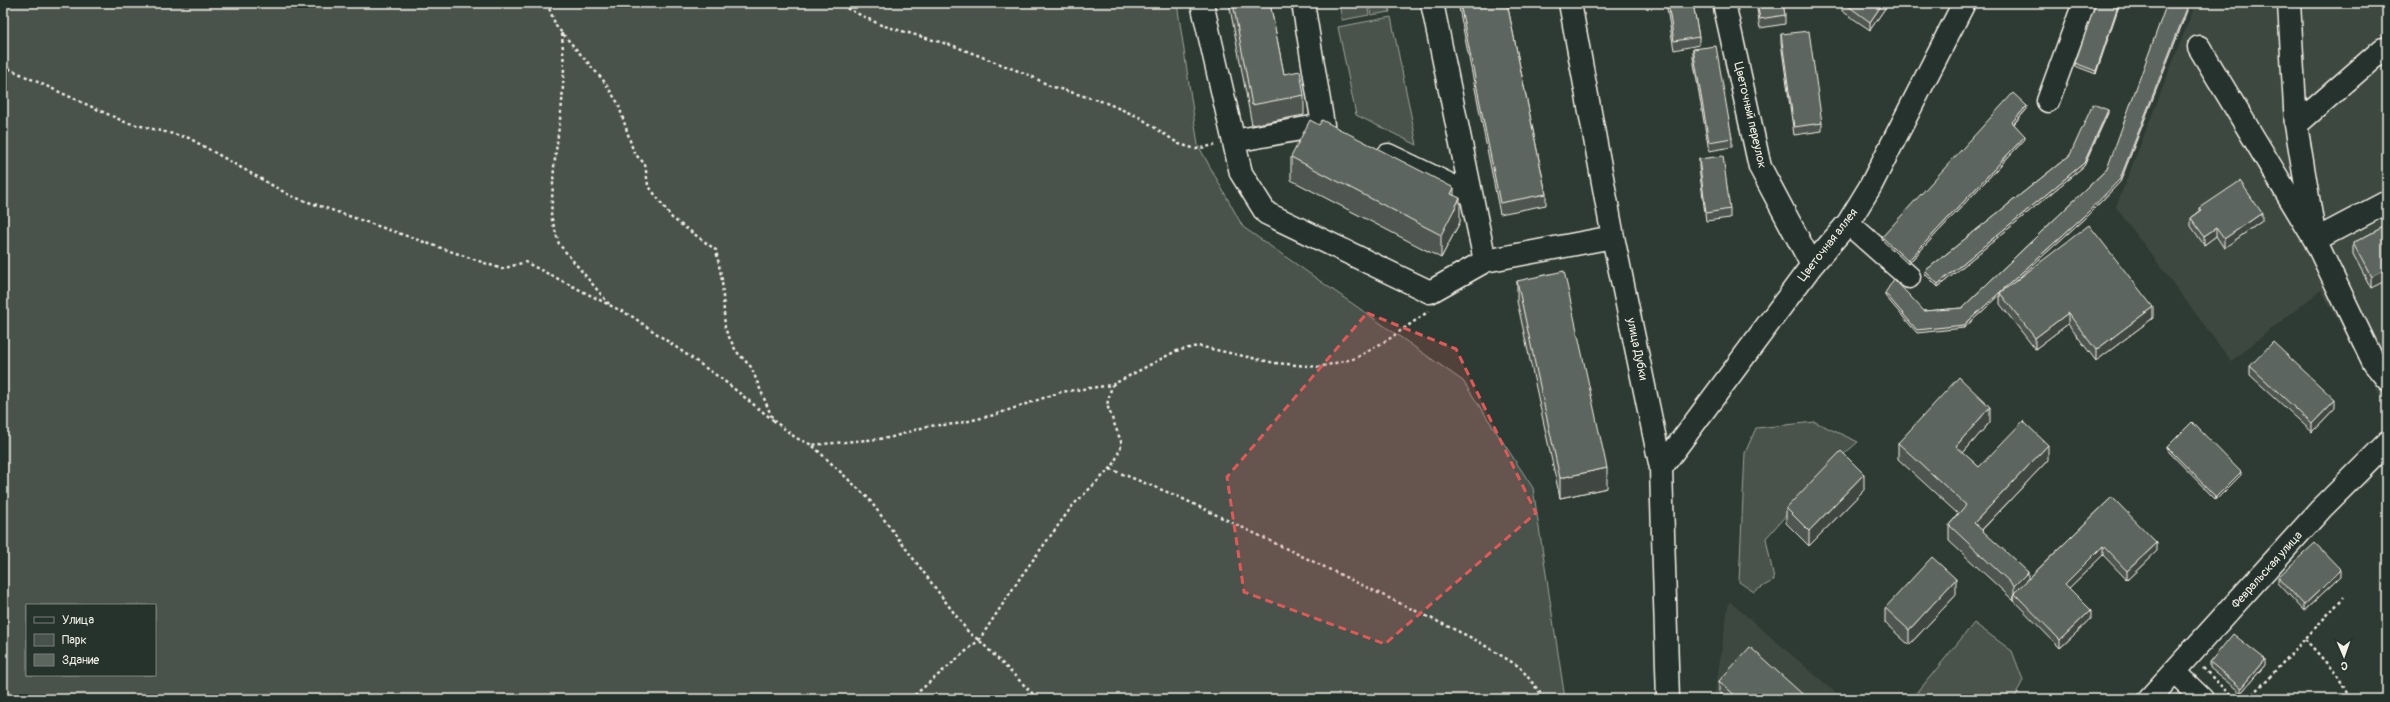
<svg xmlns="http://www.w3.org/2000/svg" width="2390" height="702" viewBox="0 0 2390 702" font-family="Pangolin,sans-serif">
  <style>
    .built { fill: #3c4841 }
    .green { fill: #48524c; stroke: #9ea29a; fill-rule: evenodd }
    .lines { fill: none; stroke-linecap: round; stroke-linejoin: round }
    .minor-casing { stroke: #f4f1e8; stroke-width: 25 }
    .major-casing { stroke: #f4f1e8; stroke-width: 25 }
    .path { stroke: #f4f1e8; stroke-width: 2.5; stroke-dasharray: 3 3; stroke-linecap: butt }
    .minor { stroke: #26332d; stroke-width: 22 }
    .major { stroke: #26332d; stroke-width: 22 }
    .wall { fill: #4f5751; stroke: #f4f1e8 }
    .shaded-wall { fill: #404742; stroke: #f4f1e8 }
    .building { fill: #5c655e; stroke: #f4f1e8 }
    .marked { fill: #de5a58; fill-opacity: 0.2; stroke: #de5a58; stroke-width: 3; stroke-dasharray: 8 5; stroke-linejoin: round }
    .labels { text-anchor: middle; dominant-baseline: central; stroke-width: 3; stroke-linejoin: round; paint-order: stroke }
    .street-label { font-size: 12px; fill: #f4f1e8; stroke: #26332d }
  </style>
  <rect width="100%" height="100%" fill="#2e3b34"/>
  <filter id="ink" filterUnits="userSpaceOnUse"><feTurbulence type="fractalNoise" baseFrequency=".025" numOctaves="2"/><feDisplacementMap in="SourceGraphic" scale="8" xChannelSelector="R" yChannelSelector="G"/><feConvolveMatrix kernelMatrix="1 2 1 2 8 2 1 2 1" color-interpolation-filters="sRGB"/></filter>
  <g filter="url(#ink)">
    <path class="built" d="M2196,3H2387V395L2382,399L2321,290L2231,361L2116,207Z
      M1729,601L1843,699H1714Z"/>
    <path class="green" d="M3,3H1177L1198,145L1243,227L1463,381L1533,488L1565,699H3ZM27,605H155V675H27Z
      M1339,3H1367L1369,15L1342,20Z
      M1369,3H1388L1390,12L1371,15Z
      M1391,17L1417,145L1356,115L1338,27Z
      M1815,422L1858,442L1827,469L1766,538L1774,580L1754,592L1739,582L1745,453L1756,428Z
      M1974,623L2012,651L2023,680L2014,699H1912Z"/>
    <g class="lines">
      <defs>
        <path id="minor" d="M1202,3L1241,173L1266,213L1430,292L1485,261L1613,237
          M1432,3L1485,261
          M1570,3L1613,237L1661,468L1668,699
          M1724,3L1760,167L1812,265
          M2289,3L2296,125L2315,240L2387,202
          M2199,47L2315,240L2374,363L2387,379
          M2048,101L2084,3
          M2296,125L2383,49L2387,54
          M1234,141L1323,125L1303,3
          M1388,155L1471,195
          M1848,223L1909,277
          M1661,468L1812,265L1848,223L1870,187L1964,3
          M2174,672L2202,699"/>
        <path id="major" d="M2149,699L2321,509L2387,443"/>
      </defs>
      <use href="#minor" class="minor-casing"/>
      <use href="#major" class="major-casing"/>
      <path class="path" d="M547,3L556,26L603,80L618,103L634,153L645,164L648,185L672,218L716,250L722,280L725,329L736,351L751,367L773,420L796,438L812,445L889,438L928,426L956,424L994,415L1061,392L1112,385L1176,351L1198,346L1275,363L1319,367L1356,358L1389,339L1429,311
        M836,3L881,25L954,46L1031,76L1050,86L1104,102L1139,117L1179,144L1196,149L1215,145
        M562,33L564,68L562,103L554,167L551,216L559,244L609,304
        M3,66L125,122L189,138L291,196L502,269L525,262L633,317L723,380L773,420
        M813,446L868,498L969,633L979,640L1038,699
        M1110,469L1177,496L1474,639L1520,667L1545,699
        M2305,639L2338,676L2350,699
        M2203,668L2234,699
        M910,699L979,640L1022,575L1073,505L1113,466L1122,444L1107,405L1112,385
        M2249,699L2344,597"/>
      <use href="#minor" class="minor"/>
      <use href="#major" class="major"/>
    </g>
    <path class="wall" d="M1229,3H1270L1284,74L1304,95V115L1252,125Z
      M1458,3H1507L1546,194V205L1500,214Z
      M1666,3H1693L1699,37V45L1674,50Z
      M1756,3H1783L1785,15V24L1760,28Z
      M1842,3H1888V4L1870,30L1842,11Z
      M2096,3V74L2075,66V63Z
      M2184,19L2120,182L2086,217L2014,282L2153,318L2096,361L2068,324L2035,349L2000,304V295L1964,328L1917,333L1885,296V293L1924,311L1962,308L2107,169Z
      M1781,34L1822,123V131L1794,135L1781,43Z
      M1693,49L1732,138V147L1709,151L1693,58Z
      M2027,109L2014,124L2025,139L1908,264L1882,240V237Z
      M2108,113L2084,166L1938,287L1925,274V271L2070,155Z
      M1291,157L1454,195L1460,222L1441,258L1291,180Z
      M1699,159L1730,209V218L1706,221L1699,168Z
      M2200,208L2262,221L2224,248L2216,236L2204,245L2191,226V218L2200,211Z
      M2387,225L2371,288L2353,254V243Z
      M1517,281L1607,488L1560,498L1517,301Z
      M2250,366L2335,408L2312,432L2250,375Z
      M1990,422L1963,453L1979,467L2048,460L1982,530L2028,579L2112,497L2157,551L2127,580L2103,555L2069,588L2091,619L2060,648L2014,601L1949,541V525L1958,514L1898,459V443Z
      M2167,447L2241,475L2216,500L2167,450Z
      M1864,490L1809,546L1786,523V508Z
      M2341,576L2304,611L2278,583V577Z
      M1956,595L1909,645L1885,623V608Z
      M2210,662L2265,665L2241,693L2210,668Z
      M1719,681L1808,699H1727L1719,692Z"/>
    <path class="shaded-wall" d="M1883,3H1888V4L1870,30V22Z
      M2119,3H2120L2096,74V71Z
      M2189,3H2190L2184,19L2120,182L2086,217L2001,294L2000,293V295L1964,328V325L2086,214Z
      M2027,106V109L2012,125V122Z
      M2108,110V113L2084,166L1938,287V284L2084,163Z
      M2025,136V139L1908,264V261Z
      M1454,188V210L1460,198V222L1441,258V235L1451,194Z
      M2262,213V221L2224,248V239Z
      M2216,228V236L2204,245V236Z
      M2387,269V280L2371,288V277Z
      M2153,307V318L2096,361V350Z
      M2068,313V324L2035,349V338Z
      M2335,400V408L2312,432V424Z
      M1990,407V422L1956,461V446Z
      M2048,445V460L1974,538V523Z
      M1607,468V488L1560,498V478Z
      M2241,472V475L2216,500V497Z
      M1864,474V490L1809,546V531Z
      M2157,543V551L2127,580V571Z
      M2103,546V555L2065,592V584Z
      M2341,570V576L2304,611V605Z
      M2028,572V588L2014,593V601V586Z
      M1956,579V595L1909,645V630Z
      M2091,610V619L2060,648V640Z
      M2265,659V665L2241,693V688Z"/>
    <path class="building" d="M1233,3H1270L1284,74L1300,71L1304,95L1252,105Z
      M1460,3H1507L1546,194L1500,203Z
      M1668,3H1693L1699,37L1674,41Z
      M1757,3H1783L1785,15L1760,19Z
      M1844,3H1883L1870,22Z
      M2096,3H2119L2096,71L2075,63Z
      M2167,3H2189L2120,179L2086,214L1964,325L1917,330L1885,293L1894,279L1924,311L1962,308L2107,169Z
      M1809,31L1822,123L1794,127L1781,34Z
      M1716,46L1732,138L1709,142L1693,49Z
      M2013,93L2027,106L2012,122L2025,136L1908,261L1882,237Z
      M2093,104L2108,110L2084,163L1938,284L1925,271L2070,155Z
      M1310,120L1319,125L1322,120L1454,188L1451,194L1460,198L1441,235L1291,157Z
      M1723,156L1730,209L1706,213L1699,159Z
      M2240,181L2262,213L2224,239L2216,228L2204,236L2191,218L2202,210L2200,208Z
      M2089,225L2153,307L2096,350L2068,313L2035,338L2000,293Z
      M2387,225V269L2371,277L2353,243Z
      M1564,271L1607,468L1560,478L1517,281Z
      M2273,342L2335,400L2312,424L2250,366Z
      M1959,377L1990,407L1956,446L1979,467L2023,421L2048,445L1974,523L2028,572L2014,586L1949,525L1966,505L1898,443Z
      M2192,422L2241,472L2216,497L2167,447Z
      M1841,451L1864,474L1809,531L1786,508Z
      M2112,497L2157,543L2127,571L2103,546L2065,584L2091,610L2060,640L2014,593Z
      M2315,543L2341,570L2304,605L2278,577Z
      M1932,557L1956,579L1909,630L1885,608Z
      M2233,634L2265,659L2241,688L2210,662Z
      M1750,647L1808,699H1739L1719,681Z
      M2176,695L2181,699H2172Z"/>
  </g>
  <path class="marked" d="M1367,313L1456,349L1536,513L1385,644L1244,592L1227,477Z"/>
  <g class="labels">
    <g class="street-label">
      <text transform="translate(1750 115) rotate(77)">Цветочный переулок</text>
      <text transform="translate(1828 245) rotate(-52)">Цветочная аллея</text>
      <text transform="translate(1637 349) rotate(78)">улица Дубки</text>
      <text transform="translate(2267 570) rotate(-48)">Февральская улица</text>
    </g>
  </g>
  <rect width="2390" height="702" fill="none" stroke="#26332d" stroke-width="16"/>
  <rect x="8" y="8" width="2374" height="686" fill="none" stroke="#f4f1e8" stroke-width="1.5" filter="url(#ink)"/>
  <rect x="26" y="604" width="130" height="72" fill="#26332d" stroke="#787f78"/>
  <rect x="34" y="617" width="20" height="6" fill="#26332d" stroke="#787f78"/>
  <text x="62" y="624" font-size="12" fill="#f4f1e8">Улица</text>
  <rect x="34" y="634" width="20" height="12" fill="#48524c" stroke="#787f78"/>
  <text x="62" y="644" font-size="12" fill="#f4f1e8">Парк</text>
  <rect x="34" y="654" width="20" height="12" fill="#5c655e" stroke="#787f78"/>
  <text x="62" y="664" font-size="12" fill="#f4f1e8">Здание</text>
  <g transform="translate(2344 656) rotate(178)" stroke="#26332d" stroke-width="3" paint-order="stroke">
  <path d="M0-3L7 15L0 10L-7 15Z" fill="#f4f1e8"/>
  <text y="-6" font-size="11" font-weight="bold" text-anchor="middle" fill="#f4f1e8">С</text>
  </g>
</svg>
